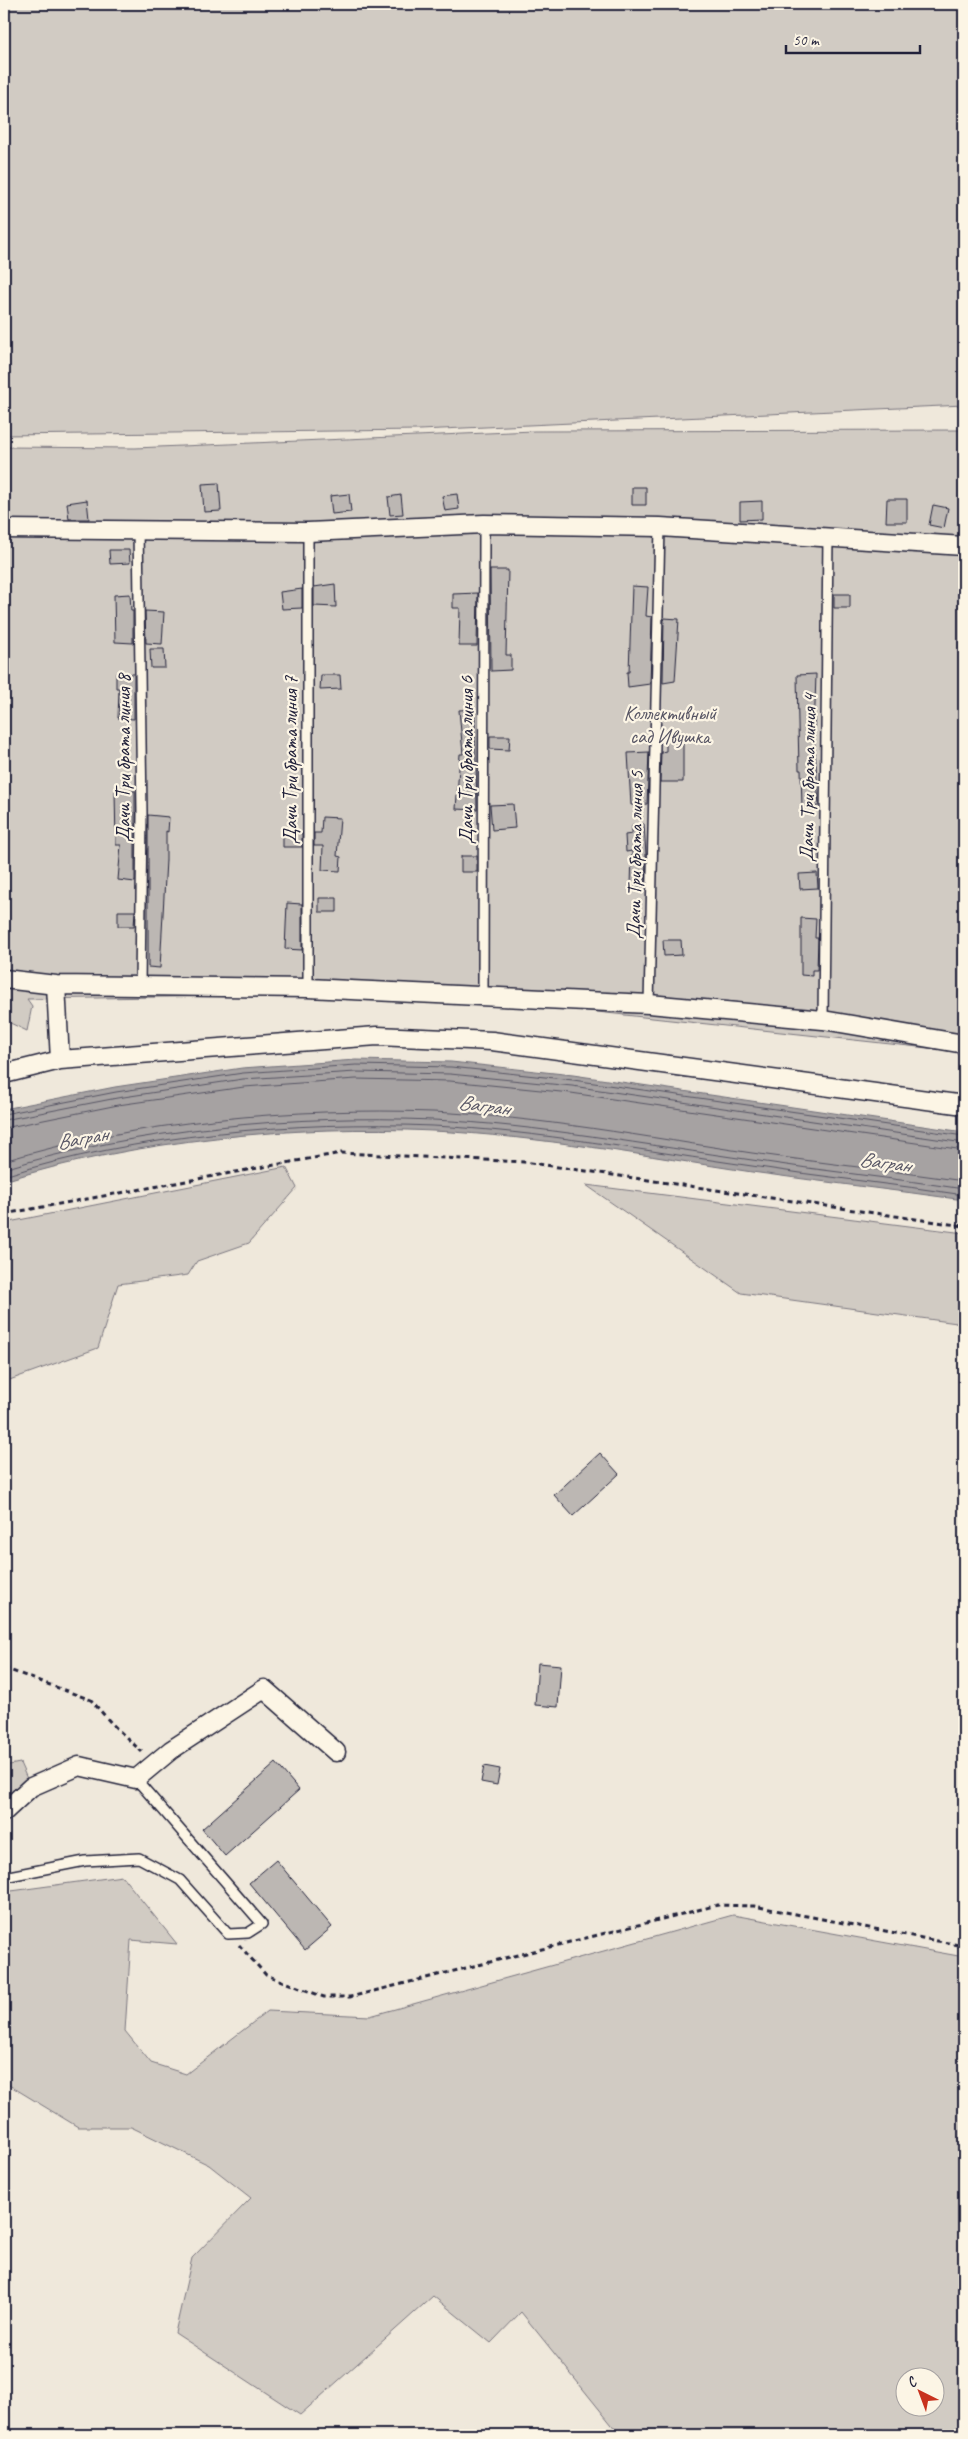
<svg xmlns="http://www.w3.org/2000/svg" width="968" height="2439" viewBox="0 0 968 2439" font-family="Caveat,sans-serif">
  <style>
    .green { fill: #d1cbc3; stroke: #7a767f; fill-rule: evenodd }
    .water { fill: #a6a2a2; stroke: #716f79 }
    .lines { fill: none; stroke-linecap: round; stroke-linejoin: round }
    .shore { stroke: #575564; stroke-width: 1 }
    .building { fill: #bcb7b3; stroke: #22223b }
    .service-casing { stroke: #22223b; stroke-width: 12 }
    .minor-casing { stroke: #22223b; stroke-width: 21 }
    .path { stroke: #22223b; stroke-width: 3; stroke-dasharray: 5 4; stroke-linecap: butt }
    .service { stroke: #fcf5e5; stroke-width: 9 }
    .minor { stroke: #fcf5e5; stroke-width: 18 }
    .labels { text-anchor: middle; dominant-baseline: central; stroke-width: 4.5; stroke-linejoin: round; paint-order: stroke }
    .park-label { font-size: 20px; fill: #575564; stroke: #fcf5e5 }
    .street-label { font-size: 20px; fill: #22223b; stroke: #fcf5e5 }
    .water-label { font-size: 21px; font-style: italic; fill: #575564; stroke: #fcf5e5 }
  </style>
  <rect width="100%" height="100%" fill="#efe8db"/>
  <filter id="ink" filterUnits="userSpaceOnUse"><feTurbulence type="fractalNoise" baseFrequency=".02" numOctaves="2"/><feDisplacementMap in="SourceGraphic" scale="10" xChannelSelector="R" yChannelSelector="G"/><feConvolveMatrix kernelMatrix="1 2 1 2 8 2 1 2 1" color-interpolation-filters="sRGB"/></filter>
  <g filter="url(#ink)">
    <path class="green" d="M4,4H964V405L420,430L4,435Z
      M964,430V1052L533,1005L294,995L27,999L32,1006L27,1031L4,1020V447L135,448L534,431Z
      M286,1167L297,1188L249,1243L197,1261L188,1275L118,1284L98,1348L4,1382V1223Z
      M586,1185L964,1233V1324L741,1293Z
      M20,1763L28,1781L4,1803V1766Z
      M122,1876L177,1944L131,1940L125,2031L151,2063L186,2074L268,2011L370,2016L733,1915L964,1957V2435H620L521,2312L491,2343L433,2296L300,2415L175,2333L192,2258L251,2198L209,2165L131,2127H78L4,2082V1892ZM936,2376V2406H906V2376Z"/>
    <path class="water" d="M356,1060L451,1062L573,1075L964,1132V1200C894,1190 822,1182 752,1172C646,1156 539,1136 433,1131C296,1124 135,1140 4,1181V1109L115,1087L242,1068Z"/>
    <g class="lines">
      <path class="shore" d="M4,1114L116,1092L243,1073L356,1065L451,1067L573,1080L964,1136
        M4,1120L117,1098L243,1079L356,1072L450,1074L572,1086L964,1143
        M4,1128L118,1105L244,1087L356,1079L450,1081L571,1093L964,1150
        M4,1161C135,1121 296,1107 433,1112C539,1117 646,1137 752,1153C822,1163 894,1171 964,1181
        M4,1169C135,1129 296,1114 433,1120C539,1125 646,1145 752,1160C822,1171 894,1178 964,1189
        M4,1176C135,1135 296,1120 433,1126C539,1131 646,1151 752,1166C822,1177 894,1184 964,1195"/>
    </g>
    <path class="building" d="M219,483L221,511L204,512L202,484Z
      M632,487H646V505H632Z
      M349,494L351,512L332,514L330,496Z
      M457,494L459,509L445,511L442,496Z
      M401,495L403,514L390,515L388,497Z
      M887,499H907V522H886Z
      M87,500L89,519H69L67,503Z
      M762,501V519L740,520V502Z
      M933,505L948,508L944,528L929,525Z
      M109,550H129L130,563L110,564Z
      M490,570H508L506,655H511V670L491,671Z
      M335,584L336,607L314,606V587Z
      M632,586L648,587L646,616L652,617L650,684L628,687L627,672H629Z
      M302,589V608L282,609L280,592Z
      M478,593L477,646H459L460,608H453V594Z
      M130,594L131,611H133V643L115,642L114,595Z
      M834,594H850V608H834Z
      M145,611L164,612L162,644L146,643Z
      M664,618L679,619L675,681L663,683Z
      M150,649H164L165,668H151Z
      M116,673L134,674V719L118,718L119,688H116Z
      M816,674L814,735L819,806L802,807L801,770H799L797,675Z
      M321,675H340L341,689L320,690Z
      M475,709L477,810L456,809L460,754H463L459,710Z
      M666,732H683V782H660L661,752L666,751Z
      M490,736H510L509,750L490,749Z
      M649,752L647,804L631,805L628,753Z
      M115,791H135V882L118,880L121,845H116Z
      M513,804L515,828L492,830L490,805Z
      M148,815L169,817L168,832L166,831V860L160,968L148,967Z
      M322,817L340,818L337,856L341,857L340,871L322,870L323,846H314V833H321Z
      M644,824L646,855L645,887H631L632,851L626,852L625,835L632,834V825Z
      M302,833V847H283V834Z
      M461,856H477V872H461Z
      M817,873L818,888L800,889L799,874Z
      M319,898H337V912H319Z
      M287,903L302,904V950L285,949Z
      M118,911H135L134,926H118Z
      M801,918L816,919L815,938H818L817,970H812V976L801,975Z
      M663,940H681L682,955L664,956Z
      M600,1453L619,1474L573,1516L554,1495Z
      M538,1663L561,1665L558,1707L535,1705Z
      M276,1763L299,1790L225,1856L202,1829Z
      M484,1766L500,1769L497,1785L481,1782Z
      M276,1860L332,1927L305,1950L249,1883Z"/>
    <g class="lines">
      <defs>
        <path id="service" d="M138,529L142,813L140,986
          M308,532V988
          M483,997L484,524
          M649,1004L660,527
          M823,1020L828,536
          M4,1877L85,1861L139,1858L180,1880L228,1934L248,1933L262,1924L136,1779"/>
        <path id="minor" d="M4,529L308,532L484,524L660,527L964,546
          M4,979L56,985L308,988L649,1004L823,1020L964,1044
          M56,985L60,1060
          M4,1074L60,1060L377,1036L492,1041L964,1105
          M4,1812L31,1787L79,1766L136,1779L171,1750L264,1689L336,1752"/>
      </defs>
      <use href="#service" class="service-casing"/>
      <use href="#minor" class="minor-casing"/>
      <path class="path" d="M4,1214L341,1153L524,1162L964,1226
        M4,1668L91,1700L112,1724L142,1752
        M239,1945L266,1975L324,1997H350L718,1905L754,1906L964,1946"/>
      <use href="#service" class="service"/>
      <use href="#minor" class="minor"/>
    </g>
  </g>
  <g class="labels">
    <g class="park-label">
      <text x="670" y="713">Коллективный<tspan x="670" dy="23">сад Ивушка</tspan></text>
    </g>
    <g class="street-label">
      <text transform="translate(123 758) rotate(-90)">Дачи Три брата линия 8</text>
      <text transform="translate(290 760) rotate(-90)">Дачи Три брата линия 7</text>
      <text transform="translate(466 760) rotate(-90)">Дачи Три брата линия 6</text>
      <text transform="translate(808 778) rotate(-89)">Дачи Три брата линия 4</text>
      <text transform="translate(635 855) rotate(-89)">Дачи Три брата линия 5</text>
    </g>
    <g class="water-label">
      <text transform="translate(484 1105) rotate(8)">Вагран</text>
      <text transform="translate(82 1138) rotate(-10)">Вагран</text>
      <text transform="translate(885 1162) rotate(8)">Вагран</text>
    </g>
  </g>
  <rect width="968" height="2439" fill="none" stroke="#fcf5e5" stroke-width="20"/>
  <rect x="10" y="10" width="948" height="2419" fill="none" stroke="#22223b" stroke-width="2" filter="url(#ink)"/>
  <g transform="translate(920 2392) rotate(318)"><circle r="24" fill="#fcf5e5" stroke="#a5a1a1"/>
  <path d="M0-4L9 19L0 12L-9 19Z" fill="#c8321e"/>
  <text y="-8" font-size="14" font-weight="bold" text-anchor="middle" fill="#22223b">С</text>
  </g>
  <path d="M786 45v8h134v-8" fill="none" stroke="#22223b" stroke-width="2.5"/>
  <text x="793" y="45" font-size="15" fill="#22223b" stroke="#fcf5e5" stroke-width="4" paint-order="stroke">50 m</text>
</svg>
